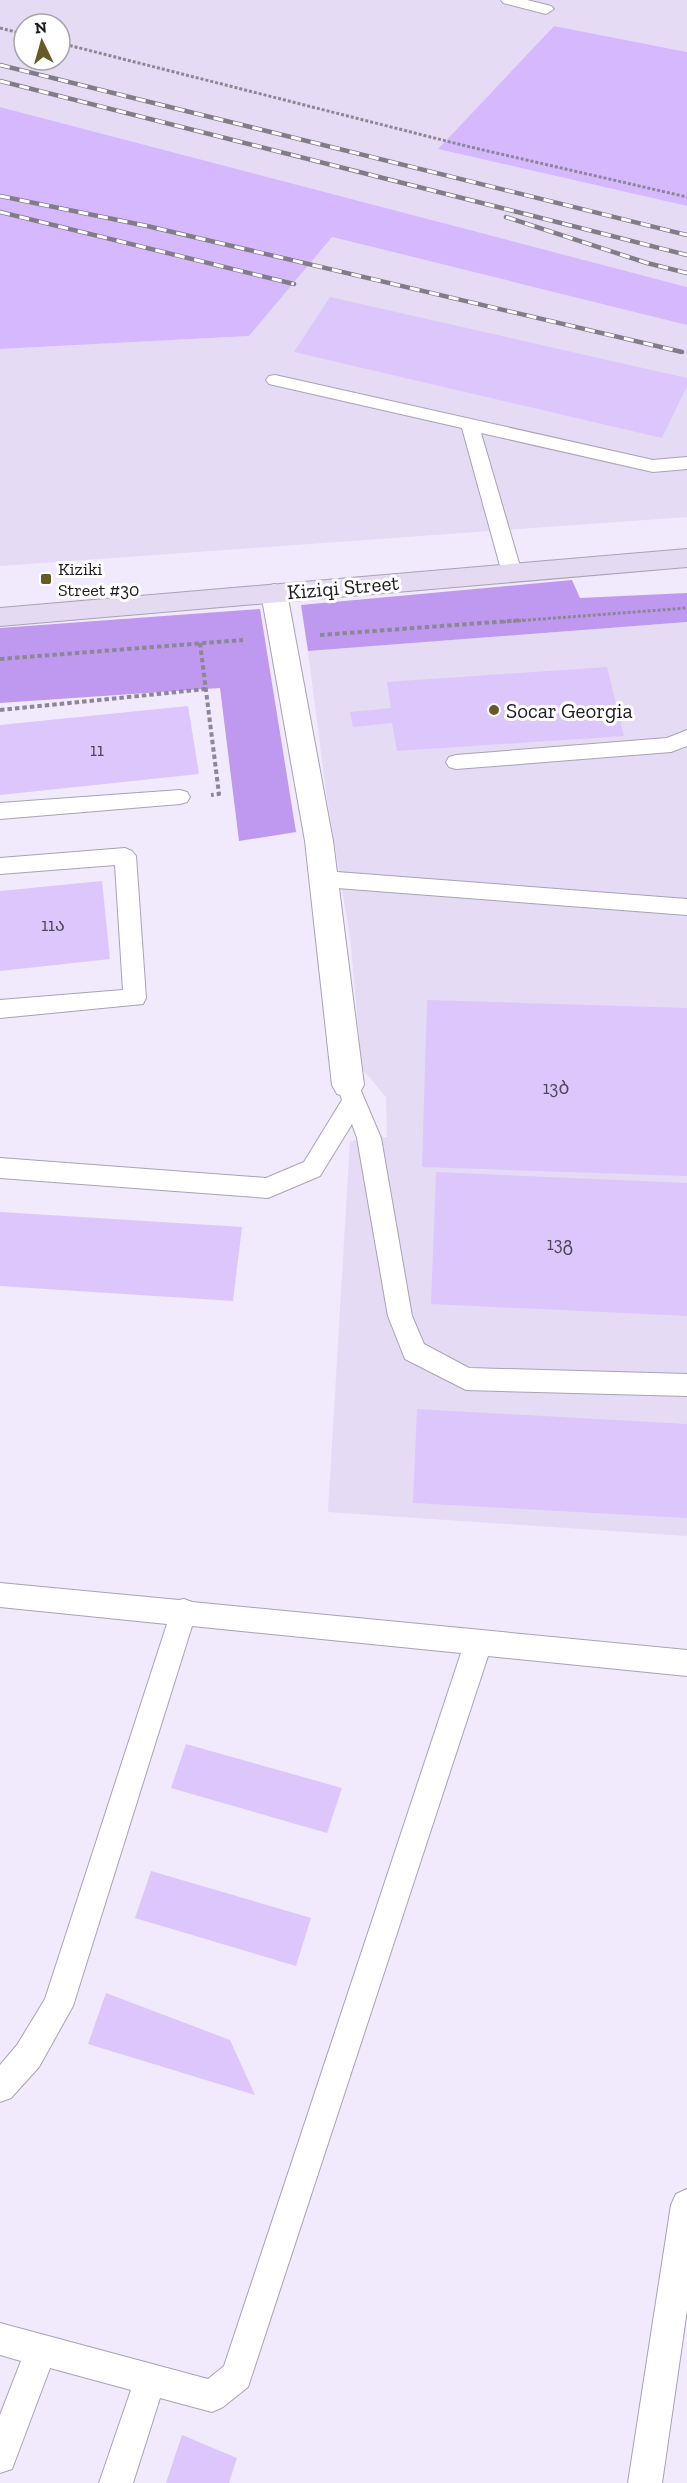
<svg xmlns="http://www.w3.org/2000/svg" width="687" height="2483" viewBox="0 0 687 2483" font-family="'Zilla Slab','Noto Sans Georgian',serif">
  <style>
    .built { fill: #e5dbf5; fill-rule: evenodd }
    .green { fill: #d6b8fe }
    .forest { fill: #bf98f0 }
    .building { fill: #ddc6fc }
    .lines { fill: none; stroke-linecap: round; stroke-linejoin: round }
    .lane-casing { stroke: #a9a2b4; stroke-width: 2 }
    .street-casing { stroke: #a9a2b4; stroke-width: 2 }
    .secondary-casing { stroke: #a9a2b4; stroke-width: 2 }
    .path-far1 { stroke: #8d8795; stroke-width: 3; stroke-dasharray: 3 2; stroke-linecap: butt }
    .path { stroke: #8d8795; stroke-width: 4; stroke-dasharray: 4.5 3; stroke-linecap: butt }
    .lane { fill: #fff; fill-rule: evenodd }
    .street { fill: #fff; fill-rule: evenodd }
    .secondary { fill: #e4daf1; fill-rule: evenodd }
    .rail-casing { stroke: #817c88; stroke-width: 4.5 }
    .rail { stroke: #fff; stroke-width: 3; stroke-dasharray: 10; stroke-linecap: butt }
    .poi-dot { fill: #685a27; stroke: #fff; stroke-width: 2 }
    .labels { text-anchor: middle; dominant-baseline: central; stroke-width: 6; stroke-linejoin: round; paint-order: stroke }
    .far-poi-label { font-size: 18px; fill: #1f1c23; stroke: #fff; text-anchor: start }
    .number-label { font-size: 18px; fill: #4e4659 }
    .street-label { font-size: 21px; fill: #1f1c23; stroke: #fff }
    .poi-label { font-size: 21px; fill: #1f1c23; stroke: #fff; text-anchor: start }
  </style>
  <rect width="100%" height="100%" fill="#f1e9fc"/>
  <path class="built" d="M0,0H687V52L554,26L438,149L687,206V287L0,107ZM24,24H60V60H24Z
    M331,237L687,325V517L0,566V349L249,336Z
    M687,622V1536L328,1512L350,1141L387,1137L386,1097L362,1069L350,937L326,792L308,651Z"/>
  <path class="green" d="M554,26L687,52V206L438,149Z
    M0,107L687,287V325L332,237L249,336L0,349Z"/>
  <path class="forest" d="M572,580L580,598L687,593V622L308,651L301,605Z
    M260,609L296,832L239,841L220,688L0,703V628Z"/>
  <path class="building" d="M330,297L687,378V386L662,438L294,352Z
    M607,667L624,736L397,751L392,723L353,727L350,712L391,708L387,682Z
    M188,706L199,774L0,795V725Z
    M102,881L110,959L0,971V891Z
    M427,1000L687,1008V1176L422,1167Z
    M436,1172L687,1183V1316L431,1304Z
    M0,1212L242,1227L233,1301L0,1286Z
    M417,1409L687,1424V1518L413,1503Z
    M186,1744L342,1788L327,1833L171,1788Z
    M151,1871L311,1918L296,1966L135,1918Z
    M106,1993L230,2040L255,2095L88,2044Z
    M182,2435L237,2458L229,2483H166Z"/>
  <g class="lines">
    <defs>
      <path id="lane" d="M501,0H527L551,6L554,9L546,14L503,3Z
        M275,375L653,460L687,457V469L653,472L481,433L522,573L519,577L512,579L505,577L502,573L462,428L269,384L266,380L269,376Z
        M687,730V746L671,752L456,769L449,767L446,762L449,757L456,755L667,738Z
        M180,790L187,792L190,797L187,802L180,804L0,819V803Z
        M125,848L132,851L136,856L146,998L143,1004L0,1018V1000L123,990L115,865L0,874V858Z
        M324,871L687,899V915L324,887L316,885L313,879L316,873Z
        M348,1076L356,1079L381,1138L412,1316L424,1344L469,1368L687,1374V1396L466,1390L405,1359L388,1316L357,1138L352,1124L320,1176L268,1198L0,1178V1158L266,1178L304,1162L342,1100L337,1085L340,1079Z
        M0,1583L179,1600L184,1599L192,1602L687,1650V1676L488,1656L248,2387L223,2407L212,2412L160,2398L133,2483H99L131,2390L50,2368L12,2469L0,2473V2415L21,2361L0,2355V2323L208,2379L224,2366L461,1653L192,1626L73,2006L39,2067L11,2098L0,2102V2065L17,2045L45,1999L167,1624L0,1607Z
        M687,2189V2310L662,2483H628L671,2205L676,2194Z"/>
      <path id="street" d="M274,584L283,587L287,593L333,841L364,1085L359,1094L348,1097L337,1094L332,1085L305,841L261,593L265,587Z"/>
      <path id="secondary" d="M687,549V567L0,626V608Z"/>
    </defs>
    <use href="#lane" class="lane-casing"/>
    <use href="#street" class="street-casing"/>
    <use href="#secondary" class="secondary-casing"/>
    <path class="path-far1" d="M0,28L24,34
      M60,43L466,146L687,197
      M503,622L687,608"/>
    <path class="path" d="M320,635L523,620
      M200,643L219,794L211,795
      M0,659L243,640
      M0,710L207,689"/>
    <use href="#lane" class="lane"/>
    <use href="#street" class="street"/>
    <use href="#secondary" class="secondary"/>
    <defs>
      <path id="rail" d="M0,65L687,235
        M0,81L687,255
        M0,196L147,226L682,352
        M0,212L294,284
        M506,217L647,263L687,273"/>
    </defs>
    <use href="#rail" class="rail-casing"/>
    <use href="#rail" class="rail"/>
  </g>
  <g class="poi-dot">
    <rect x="40" y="573" width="12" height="12" rx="3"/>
    <circle cx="494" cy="710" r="6"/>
  </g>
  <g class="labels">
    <g class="far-poi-label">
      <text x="58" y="569">Kiziki<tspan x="58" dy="21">Street #30</tspan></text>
    </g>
    <g class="number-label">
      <text x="97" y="750">11</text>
      <text x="53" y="925">11ა</text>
      <text x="556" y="1088">13ბ</text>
      <text x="560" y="1244">13გ</text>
    </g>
    <g class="street-label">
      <text transform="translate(343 587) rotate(-5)">Kiziqi Street</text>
    </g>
    <g class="poi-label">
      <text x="506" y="710">Socar Georgia</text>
    </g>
  </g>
  <g transform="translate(42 42) rotate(355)"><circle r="28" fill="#ffffff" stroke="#a5a4a7" stroke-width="1.5"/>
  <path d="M0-4.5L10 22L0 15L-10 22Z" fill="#685a27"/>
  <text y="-9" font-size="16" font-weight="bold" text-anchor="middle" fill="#1f1c23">N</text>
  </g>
</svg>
